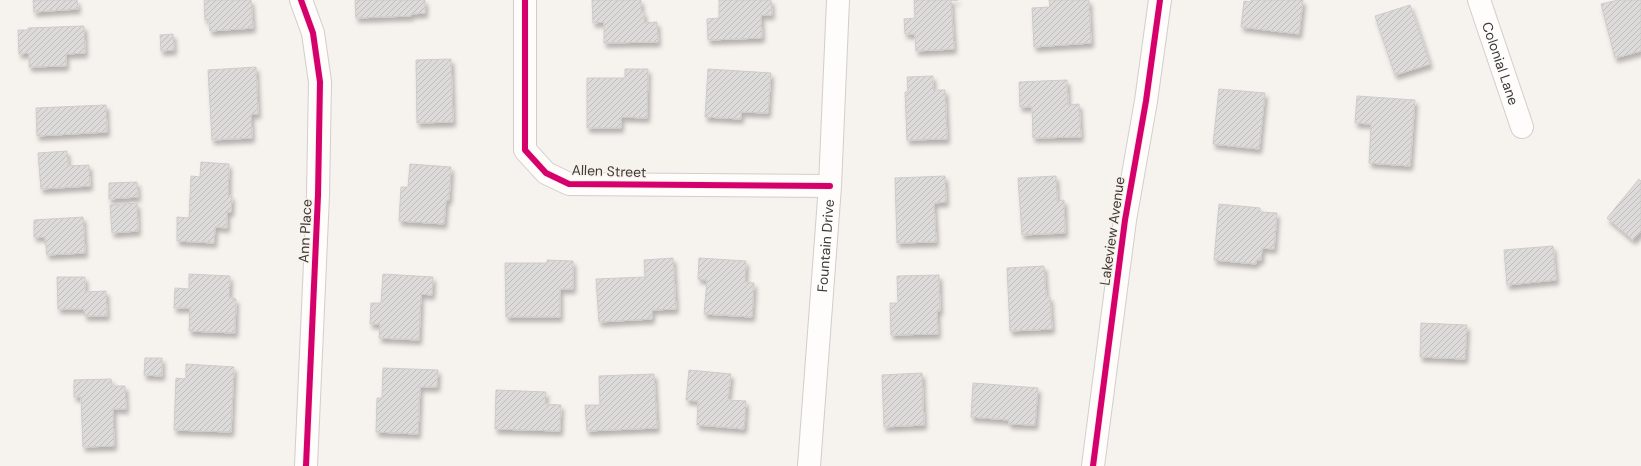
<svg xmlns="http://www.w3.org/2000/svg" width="1641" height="466" viewBox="0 0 1641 466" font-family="'DM Sans',sans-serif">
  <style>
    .building { fill: url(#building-hatch); stroke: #cecccb; filter: url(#shadow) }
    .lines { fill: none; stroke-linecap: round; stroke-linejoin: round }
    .minor-casing { stroke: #d1cecb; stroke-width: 24 }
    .minor { stroke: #fefdfc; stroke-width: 22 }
    .cycleway-casing { stroke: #f9f2eb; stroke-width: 8 }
    .cycleway { stroke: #d6006c; stroke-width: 6 }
    .labels { text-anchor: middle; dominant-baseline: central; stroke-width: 3; stroke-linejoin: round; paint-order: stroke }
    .street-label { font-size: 14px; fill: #3d3a37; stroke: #f9f2eb }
  </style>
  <defs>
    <pattern id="building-hatch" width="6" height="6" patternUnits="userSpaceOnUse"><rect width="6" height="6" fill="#dddbda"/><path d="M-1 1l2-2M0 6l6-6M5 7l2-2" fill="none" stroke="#bfbdbc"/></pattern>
    <filter id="shadow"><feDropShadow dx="2.5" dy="4.5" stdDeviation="2" flood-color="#0004"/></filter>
  </defs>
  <rect width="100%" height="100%" fill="#f6f2ee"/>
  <path class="building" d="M33,0H77L78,9L34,12Z
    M204,0H251L253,28L210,31L209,19L205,20Z
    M355,0H425V13L411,14V16L356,18Z
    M592,0H641V12H644V23L657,22L658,42L604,43V22L593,23Z
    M719,0H771L772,15H761L762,38L708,40L707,19L719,18Z
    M914,0H958H951L954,49L916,51L915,34H905L904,19L915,18Z
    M1049,0H1089L1091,43L1034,47L1032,8L1050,7Z
    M1251,0H1303L1299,34L1241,27L1244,1L1251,2Z
    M1618,0H1641V51L1615,58L1601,4Z
    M1410,5L1430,64L1395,75L1375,16Z
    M84,26L85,53L66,54V66L29,67V53L19,54L18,30H28V28Z
    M173,34L174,50L161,51L160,35Z
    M451,59L453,122L417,123L416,60Z
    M256,67L258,114H251L252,138L212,140L208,70Z
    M625,69H648L647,118L621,117V128H587V78H625Z
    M708,69L771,73L768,113L741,112V119L705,117Z
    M933,76V90H945L947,139L907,140L905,92H908L907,77Z
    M1067,80L1068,105L1079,104L1081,137L1033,138L1032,107H1020L1019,82Z
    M1219,89L1265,93L1259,149L1213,144Z
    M1357,96L1415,100L1410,166L1369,163L1371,124L1355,123Z
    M106,105L107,132L37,136L36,108Z
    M67,151L68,166L89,165L90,186L41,189L38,153Z
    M201,162L229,164L228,196H232L231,212H227V228L215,227L214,243L177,241V217L189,218L191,176L200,177Z
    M410,164L451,167L449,200H446L444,224L399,221L401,187H408Z
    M945,176L946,202L934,203L936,242L897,243L895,178Z
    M1056,176L1057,201L1064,200L1065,233L1022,235L1018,178Z
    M1639,179L1641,181V232L1633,240L1607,218Z
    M137,182L138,197L109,199V183Z
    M137,203L138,231L112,233L110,205Z
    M1219,204L1260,208V212L1277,213L1274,249L1262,248L1261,260H1256V264L1214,260Z
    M83,217L85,253L47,255L45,237H34V220Z
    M1553,246L1556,280L1507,285L1504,250Z
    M673,258L676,309L652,310V319L599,322L596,279L645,277L644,260Z
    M699,258L746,261L745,282L754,283L752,317L704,314L707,280L698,279Z
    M547,260L573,261V289H560V317H506L505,263H547Z
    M1044,266L1046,297H1050L1052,329L1010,331L1007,268Z
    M189,274L230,276L229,298L236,299L235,333L189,331L190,308H174L175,288L189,289Z
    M383,274L433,277L432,295L421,294L419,340L379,338L380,324H370L371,303H381Z
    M939,275L940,311H937L938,334L891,335L890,303H898L897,276Z
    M57,277H85V292L106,291L107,316H85L84,309H58Z
    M1421,323L1467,325L1465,359L1420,357Z
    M145,358H162V376L144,375Z
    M186,364L234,367L231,432L174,430L176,378L186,379Z
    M383,368L438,370L437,387H420L418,434L376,432L377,398H382Z
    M689,370L731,374L728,400L746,401L744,429L697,425L698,401L686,400Z
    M922,373L924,425L884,427L882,375Z
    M654,374L657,428L587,431L585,405H600L599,376Z
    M111,379L112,386H125L126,409H113L114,446L83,447L81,397H74V380Z
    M973,383L1038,388L1035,425L1009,424V420L971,417Z
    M496,390L546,392L545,404L561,405L560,431L495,429Z"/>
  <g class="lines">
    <defs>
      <g id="minor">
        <path d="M301,0L313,33L320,82L318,195L306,466"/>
        <path d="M525,0V150L546,173L569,184L830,186"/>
        <path id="s1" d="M1479,0L1522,127"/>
        <path id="s2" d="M809,466L830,186L838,0"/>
        <path d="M1093,466L1125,220L1146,101L1160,0"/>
      </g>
    </defs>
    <use href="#minor" class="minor-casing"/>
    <use href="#minor" class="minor"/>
    <defs>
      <path id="cycleway" d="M301,0L313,33L320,82L318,195L306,466
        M525,0V150L546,173L569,184L830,186
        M1093,466L1125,220L1146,101L1160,0"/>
    </defs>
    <use href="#cycleway" class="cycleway-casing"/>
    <use href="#cycleway" class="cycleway"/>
  </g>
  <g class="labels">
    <g class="street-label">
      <text stroke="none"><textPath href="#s1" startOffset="67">Colonial Lane</textPath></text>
      <text transform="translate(609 171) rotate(2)">Allen Street</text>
      <text transform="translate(305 231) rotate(-87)">Ann Place</text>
      <text transform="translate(1112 231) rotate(-82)">Lakeview Avenue</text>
      <text stroke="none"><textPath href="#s2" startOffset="221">Fountain Drive</textPath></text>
    </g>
  </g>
</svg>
